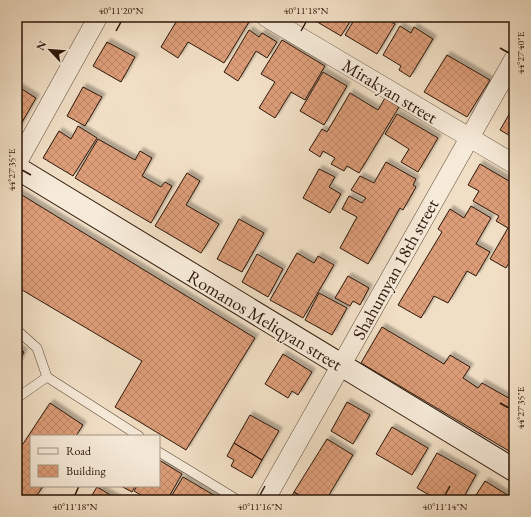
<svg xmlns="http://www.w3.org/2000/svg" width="531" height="517" viewBox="0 0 531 517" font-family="'EB Garamond',serif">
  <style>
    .building { fill: url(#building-cross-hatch); stroke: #2c1709; filter: url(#shadow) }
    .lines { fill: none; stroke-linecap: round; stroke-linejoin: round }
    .lane-casing { stroke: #5d4938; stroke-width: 10 }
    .street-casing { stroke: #5d4938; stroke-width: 20 }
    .secondary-casing { stroke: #2c1709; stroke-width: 24 }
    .lane { stroke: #f6ead9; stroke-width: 9 }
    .street { stroke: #f6ead9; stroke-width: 19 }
    .secondary { stroke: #f6ead9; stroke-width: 22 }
    .ticks { fill: none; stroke: #2c1709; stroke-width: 1.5 }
    .labels { text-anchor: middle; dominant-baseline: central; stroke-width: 3.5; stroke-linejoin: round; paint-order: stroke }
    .street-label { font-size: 18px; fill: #2c1709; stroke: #f6ead9 }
    .neatline { fill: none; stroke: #2c1709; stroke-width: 1.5 }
    .ticks-label { font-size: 10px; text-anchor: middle; fill: #2c1709 }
  </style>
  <defs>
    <pattern id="building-cross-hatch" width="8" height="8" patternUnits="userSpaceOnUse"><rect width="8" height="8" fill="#dc9d78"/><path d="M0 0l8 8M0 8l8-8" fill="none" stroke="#bd8666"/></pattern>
    <filter id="shadow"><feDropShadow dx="3.5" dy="-3.5" stdDeviation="1" flood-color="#0004"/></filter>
  </defs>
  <rect width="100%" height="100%" fill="#f1dfc5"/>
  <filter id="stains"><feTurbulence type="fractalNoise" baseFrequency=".005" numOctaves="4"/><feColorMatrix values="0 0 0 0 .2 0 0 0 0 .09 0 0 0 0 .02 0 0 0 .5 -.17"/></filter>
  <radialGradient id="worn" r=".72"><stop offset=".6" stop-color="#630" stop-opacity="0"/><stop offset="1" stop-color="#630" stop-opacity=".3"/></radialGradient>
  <path class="building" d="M179,17H241L249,22L224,63L188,42L178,58L161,47Z
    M309,17H353L341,36Z
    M356,17H382L395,24L377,54L345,35Z
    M400,26L411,33L414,27L433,39L410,77L399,70L401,66L383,55Z
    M249,30L259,37L262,33L277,42L267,58L256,51L238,81L224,72Z
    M282,40L325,66L305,100L291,92L275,118L259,108L275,82L261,74Z
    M107,42L135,57L121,82L93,66Z
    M447,55L490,80L467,117L424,92Z
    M323,72L347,86L324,125L300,111Z
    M17,86L36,98L17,131Z
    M83,87L102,97L85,126L67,116Z
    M350,93L378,110L385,98L399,107L359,173L347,166L344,171L331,164L335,158L323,151L320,157L309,150L322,129L327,132Z
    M514,106V138L500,130Z
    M397,114L438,138L418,172L401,162L409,149L385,134Z
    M78,126L97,138L73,176L43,158L59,131L71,139Z
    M98,139L135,160L140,151L152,158L142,176L161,187L165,182L172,186L151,223L75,178Z
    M386,162L416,179L413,185L416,187L403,210L400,208L368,264L340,248L357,217L342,209L349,196L362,203L366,198L351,190L360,176L374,183Z
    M480,164L514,184V254L506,268L490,259L508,228L496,221L499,216L473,201L479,191L468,185Z
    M319,169L335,177L329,187L341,194L330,213L303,198Z
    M187,173L200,181L186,205L219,224L201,253L155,226Z
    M17,192L255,338L186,450L115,407L142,361L17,287Z
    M471,206L491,218L476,244L490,252L476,276L467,271L448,303L434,296L421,318L398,305L442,232L438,229L450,209L464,218Z
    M239,219L264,233L242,272L217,259Z
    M297,253L314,263L318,256L334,265L303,318L270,300Z
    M257,254L283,269L268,297L242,282Z
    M348,276L369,288L360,305L353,301L350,306L335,298Z
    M319,293L347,308L332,335L305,320Z
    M382,327L444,364L450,355L470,367L463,378L478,388L482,383L514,401V454L361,363Z
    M17,348L24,352L17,366Z
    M283,354L312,372L298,395L292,391L288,398L265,384Z
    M347,402L370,415L353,444L331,431Z
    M50,403L83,425L76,436H31V486H43L34,500H31L17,491V453Z
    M250,415L279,431L262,460L234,443Z
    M392,427L428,448L412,475L376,454Z
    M327,439L353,455L326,500H308L294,492Z
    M234,443L262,460L252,478L231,466L234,460L227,456Z
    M437,453L476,475L462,500H438L417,488Z
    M159,460L182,474L167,500H149L134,491L137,486H159Z
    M183,477L222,500H169Z
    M485,481L514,499V500H473Z
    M121,486H135L132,492Z
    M97,487L119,500H89Z
    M294,492L307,500H290Z"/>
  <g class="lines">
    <defs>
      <path id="lane" d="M17,330L37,348L47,377L139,436
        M17,398L47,377
        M159,452L238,500"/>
      <path id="street" d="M266,17L514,164
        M17,163L98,17
        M265,500L514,59"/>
      <path id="secondary" d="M17,168L514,470"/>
    </defs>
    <use href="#lane" class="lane-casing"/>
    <use href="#street" class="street-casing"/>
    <use href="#secondary" class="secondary-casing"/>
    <use href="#lane" class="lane"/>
    <use href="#street" class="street"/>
    <use href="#secondary" class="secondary"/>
  </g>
  <path class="ticks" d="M116,31L121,22M301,31L306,22M500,48L509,53M22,170L31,175M500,403L509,408M75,495L79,486M260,495L265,486M445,495L450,486"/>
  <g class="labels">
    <g class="street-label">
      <text transform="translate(390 91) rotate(31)">Mirakyan street</text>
      <text transform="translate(395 269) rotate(-61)">Shahumyan 18th street</text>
      <text transform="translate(265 320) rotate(31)">Romanos Meliqyan street</text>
    </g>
  </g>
  <rect width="531" height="517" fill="none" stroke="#f1dfc5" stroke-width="44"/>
  <rect x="30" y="435" width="130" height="52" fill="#f6ead9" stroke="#a59686"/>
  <rect x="38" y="448" width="20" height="6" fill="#f6ead9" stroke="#a59686"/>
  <text x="66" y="455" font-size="12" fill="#2c1709">Road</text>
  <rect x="38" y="465" width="20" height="12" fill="url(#building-cross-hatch)" stroke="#a59686"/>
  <text x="66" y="475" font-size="12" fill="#2c1709">Building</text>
  <g transform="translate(50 50) rotate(296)" stroke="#f6ead9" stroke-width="3" paint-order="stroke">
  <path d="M0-3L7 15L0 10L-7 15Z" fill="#2c1709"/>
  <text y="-6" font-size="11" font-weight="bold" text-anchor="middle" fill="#2c1709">N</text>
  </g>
  <rect x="22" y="22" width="487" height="473" class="neatline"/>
  <g class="ticks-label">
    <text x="121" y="14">40°11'20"N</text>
    <text x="306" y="14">40°11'18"N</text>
    <text transform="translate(520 53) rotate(-90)" y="4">44°27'40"E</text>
    <text transform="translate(11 170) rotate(-90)" y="4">44°27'35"E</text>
    <text transform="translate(520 408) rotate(-90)" y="4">44°27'35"E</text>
    <text x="75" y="510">40°11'18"N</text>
    <text x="260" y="510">40°11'16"N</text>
    <text x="445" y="510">40°11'14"N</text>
  </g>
  <rect width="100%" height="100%" filter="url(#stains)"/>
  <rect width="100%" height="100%" fill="url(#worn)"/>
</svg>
